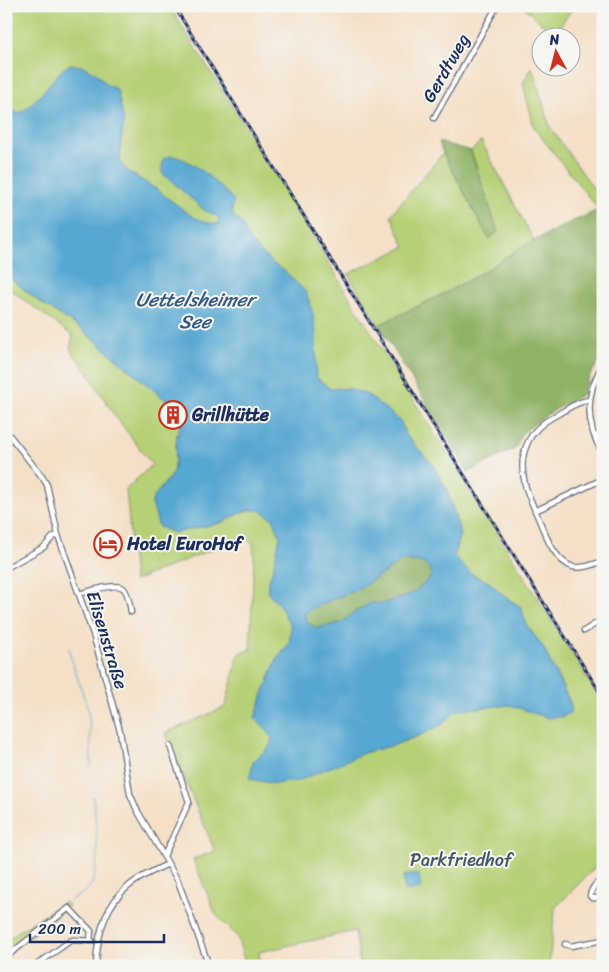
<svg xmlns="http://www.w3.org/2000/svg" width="609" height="972" viewBox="0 0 609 972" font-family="Sriracha,sans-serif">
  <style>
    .green { fill: #b6d075; stroke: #68806a }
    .forest { fill: #90b266; stroke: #567062 }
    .water { fill: #57a7d1; stroke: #396b98; fill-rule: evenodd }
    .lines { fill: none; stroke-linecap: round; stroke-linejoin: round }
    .stream { stroke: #57a7d1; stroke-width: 1 }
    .minor-casing { stroke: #676d83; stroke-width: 7 }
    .minor { stroke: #fff; stroke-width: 4.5 }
    .rail-casing { stroke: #1b2f5e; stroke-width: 3 }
    .rail { stroke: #f6f6f2; stroke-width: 1; stroke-dasharray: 4; stroke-linecap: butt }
    .labels { text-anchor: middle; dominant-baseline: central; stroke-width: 4; stroke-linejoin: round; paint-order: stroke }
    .street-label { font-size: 18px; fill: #1b2f5e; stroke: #f6f6f2 }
    .poi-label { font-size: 18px; font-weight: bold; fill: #1b2f5e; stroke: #f6f6f2; text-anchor: start }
    .park-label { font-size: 18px; fill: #425764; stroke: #f6f6f2 }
    .water-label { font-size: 19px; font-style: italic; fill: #305986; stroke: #f6f6f2 }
  </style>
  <rect width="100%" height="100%" fill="#f6f6f2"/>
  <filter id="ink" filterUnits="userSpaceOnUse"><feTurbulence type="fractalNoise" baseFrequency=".02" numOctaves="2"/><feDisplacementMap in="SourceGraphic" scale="10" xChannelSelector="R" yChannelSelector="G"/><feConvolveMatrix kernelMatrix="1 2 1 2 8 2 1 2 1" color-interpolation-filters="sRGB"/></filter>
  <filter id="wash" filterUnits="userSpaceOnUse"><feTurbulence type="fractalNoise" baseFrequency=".0096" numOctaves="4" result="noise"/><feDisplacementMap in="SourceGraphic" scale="20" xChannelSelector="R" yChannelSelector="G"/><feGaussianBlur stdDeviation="1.12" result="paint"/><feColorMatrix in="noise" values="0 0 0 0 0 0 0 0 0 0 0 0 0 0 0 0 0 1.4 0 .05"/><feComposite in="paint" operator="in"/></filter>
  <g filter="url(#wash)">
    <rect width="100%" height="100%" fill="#f4e0c7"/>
    <path class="green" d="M6,6H169L290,198L351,300L603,703V859L555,908L549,966H360L355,931L259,952L261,966H246L237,936L216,915L193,859L215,851L165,733L225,707L239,653L250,650L254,555L253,543L242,537L134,581L126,489L152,465L113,413L88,373L70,349L73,336L12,291H6V275L41,303L80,328L169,403L181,409L183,418L177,434L175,459L173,473L153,498L152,503L159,527L174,533L220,523L248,510H260L274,520L280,537L273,569L268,583V593L280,606L291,627L289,644L277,659L264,691L255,718L267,729L272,738L270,746L263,753H364L394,745L423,734L444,723L457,710L510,705L528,711L571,709L570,702L543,647L526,624L521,607L507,598L490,583L472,574L454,556L460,532L447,490L433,465L405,434L401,422L387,410L368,395L350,389L329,388L316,377L306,292L286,272L272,263L249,240L242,224L233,215L232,207L184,192L204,210L219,217L218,224L208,223L193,217L138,178L126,171L120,161V149L107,85L96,73H59C50,84 30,110 17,113L6,105Z
      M523,6H574L554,35Z
      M532,67L550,127L603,202V208L599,210L534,128L523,83Z
      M481,141L534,241L515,251L486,270L449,291L379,325L348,274L405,247L391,215L443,153L489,239L498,232L471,151Z
      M65,902L69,906L6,955V940L51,910Z"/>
    <path class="forest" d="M439,142L471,151L498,232L489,239L443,153Z
      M603,208V356L590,375L583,394L546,415L521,434L516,448L468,472L379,325L449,291L486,270L515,251L564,225Z
      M402,561C414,561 426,560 432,573L429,579L414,592L404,597L382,604L371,603L355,612L341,623L317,628L305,622V612L326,602L360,588Z"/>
    <path class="water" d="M70,64L82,66L96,73L107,85L117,89L124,121L120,149V161L126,170L156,189L193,217L208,223L218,224L219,217L204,210L162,173V166L164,158C166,158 170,156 172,156C191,157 221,187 234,200L232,207L233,215L242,224L249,240L272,263L286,272L306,292L312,310L316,332V377L329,388L350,389L368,395L387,410L401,422L405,434L433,465L447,490L460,533L454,556L472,574L490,583L507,598L521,607L526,624L543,647L570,703L571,709L570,713L561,717L548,718L510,705L457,710L444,723L423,734L394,745L364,753L298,781L275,784L249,779L253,762L270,746L272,738L266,729L255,718L264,691L277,659L289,644L291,627L280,606L268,593V583L273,569L280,537L274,520L260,510H248L220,523L174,533L159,527L152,503L153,498L173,473L175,459L177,434L183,418L181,409L169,403L80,328L41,303L6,275V105L17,113C31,110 48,85 58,74C61,70 66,67 70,64ZM402,561C414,561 426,560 432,573L429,579L414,592L404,597L382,604L371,603L355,612L341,623L317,628L306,622L305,612L326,602L360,588Z
      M419,874L421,889L405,891L403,876Z"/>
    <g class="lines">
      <path class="stream" d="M69,648L70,655L88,709L90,729L91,767
        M69,901C76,897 87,892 91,885C101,869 96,816 93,797"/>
    </g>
  </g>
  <g filter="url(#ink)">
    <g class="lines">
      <defs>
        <path id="minor" d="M434,118L497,6
          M603,365C585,392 585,426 603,453
          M589,400C578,401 567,409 558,414C541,423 529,433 524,453C522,461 522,470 524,479C525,489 530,498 534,508C542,525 552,561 573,567C583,569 594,564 603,561
          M6,431L43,478L47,485L58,535L93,634L120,731L130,794L137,810L178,881L209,966
          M595,437L603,433
          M535,511L603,479
          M6,568L44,547L53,537L58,535
          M79,594C87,592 116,582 123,588C128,591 130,606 131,612
          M584,631L603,619
          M164,856L189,802L170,746
          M596,898H592L590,896C591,889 596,882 603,880
          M565,944L571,946L603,940
          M6,957L69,908L91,931L90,941
          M35,966L70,941L74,940L92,941
          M96,966C97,935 105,904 130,885C141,876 155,870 168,864"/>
      </defs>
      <use href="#minor" class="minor-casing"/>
      <use href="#minor" class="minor"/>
      <defs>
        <path id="rail" d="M174,6L518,562L603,697"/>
      </defs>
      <use href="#rail" class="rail-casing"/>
      <use href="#rail" class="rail"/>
    </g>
  </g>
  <defs>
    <symbol id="building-ring" viewBox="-11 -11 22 22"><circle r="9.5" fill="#f6f6f2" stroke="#c8321e" stroke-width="1.5"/><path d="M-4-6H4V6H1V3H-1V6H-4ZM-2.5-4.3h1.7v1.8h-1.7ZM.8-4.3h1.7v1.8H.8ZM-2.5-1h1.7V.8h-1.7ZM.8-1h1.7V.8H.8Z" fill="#c8321e"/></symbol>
    <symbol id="hotel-ring" viewBox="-11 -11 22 22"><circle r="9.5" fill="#f6f6f2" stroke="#c8321e" stroke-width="1.5"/><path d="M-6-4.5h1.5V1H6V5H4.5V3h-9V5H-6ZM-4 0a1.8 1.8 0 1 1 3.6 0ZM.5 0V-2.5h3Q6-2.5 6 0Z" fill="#c8321e"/></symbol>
  </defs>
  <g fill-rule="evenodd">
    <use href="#building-ring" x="157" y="399" width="32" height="32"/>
    <use href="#hotel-ring" x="92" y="528" width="32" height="32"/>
  </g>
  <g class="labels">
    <g class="street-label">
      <text transform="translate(446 68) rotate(-60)">Gerdtweg</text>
      <text transform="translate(107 640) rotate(73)">Elisenstraße</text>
    </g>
    <g class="poi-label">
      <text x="192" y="415">Grillhütte</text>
      <text x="127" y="544">Hotel EuroHof</text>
    </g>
    <g class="park-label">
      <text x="461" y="860">Parkfriedhof</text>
    </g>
    <g class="water-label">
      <text x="195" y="299">Uettelsheimer<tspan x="195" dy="22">See</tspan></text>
    </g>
  </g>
  <rect width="609" height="972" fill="none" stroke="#f6f6f2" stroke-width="25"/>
  <g transform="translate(556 52) rotate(353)"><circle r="24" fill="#f6f6f2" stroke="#9ea6b7"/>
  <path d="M0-4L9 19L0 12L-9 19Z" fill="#c8321e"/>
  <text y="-8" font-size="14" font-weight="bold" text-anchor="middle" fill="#1b2f5e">N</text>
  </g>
  <path d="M30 934v8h134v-8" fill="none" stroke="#1b2f5e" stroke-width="2.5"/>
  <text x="38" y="934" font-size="15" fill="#1b2f5e" stroke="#f6f6f2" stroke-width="4" paint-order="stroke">200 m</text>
</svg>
